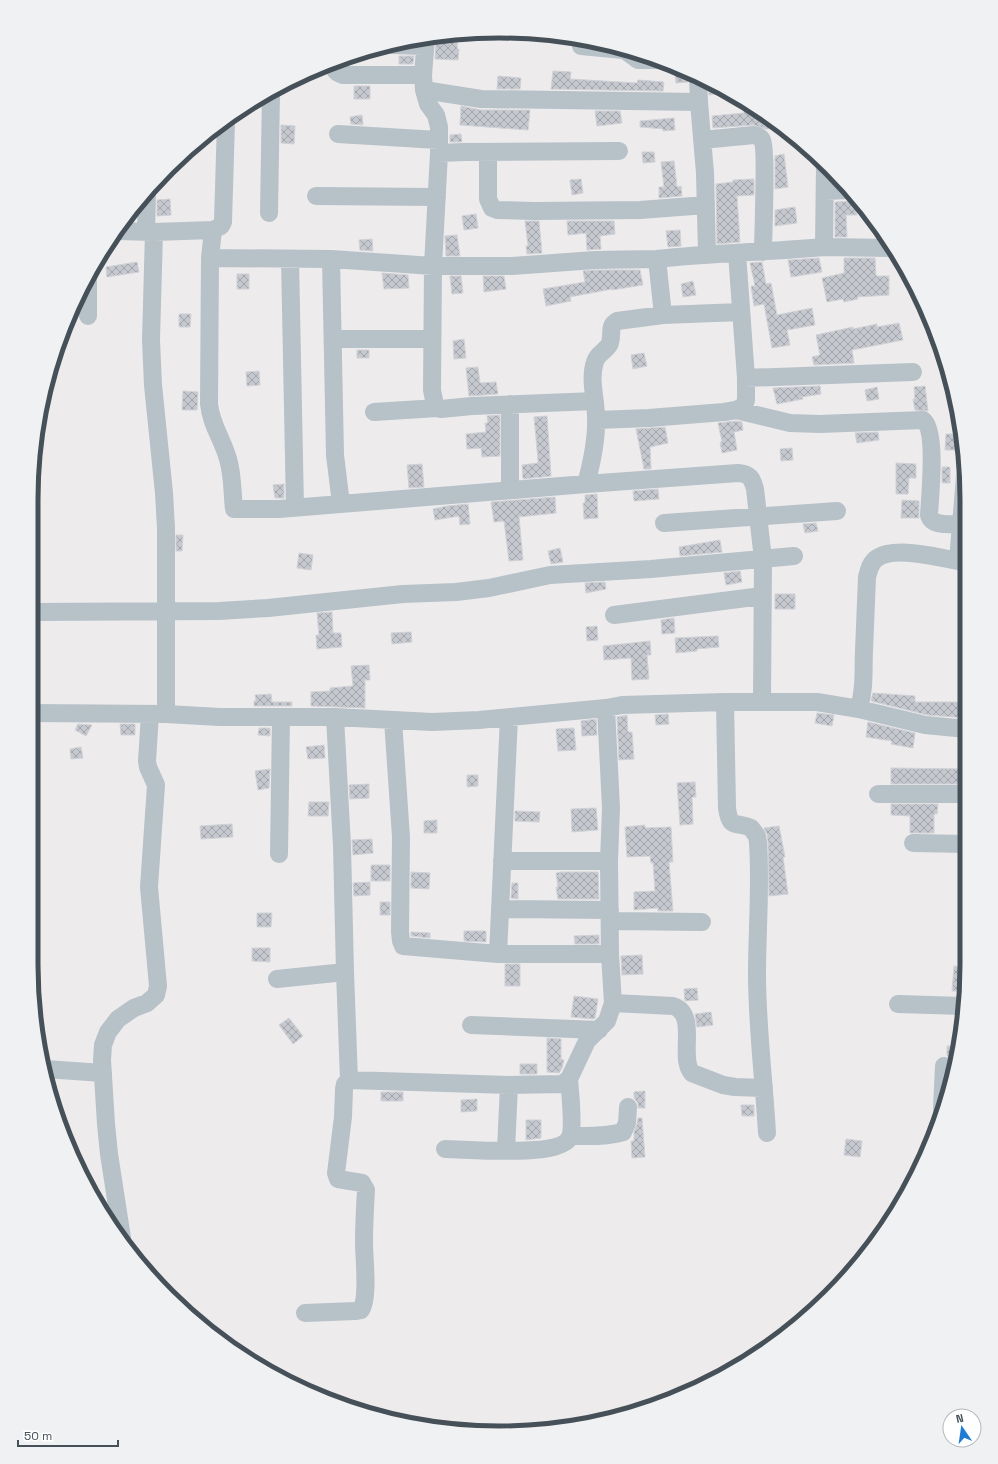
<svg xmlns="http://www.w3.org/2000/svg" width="998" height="1464" viewBox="0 0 998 1464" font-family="'Space Grotesk',sans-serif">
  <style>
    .building { fill: url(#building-cross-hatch); stroke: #d0d2d7 }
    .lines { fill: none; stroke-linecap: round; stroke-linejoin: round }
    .minor { stroke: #b7c1c8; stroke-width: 18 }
    .rim { fill: none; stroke: #455058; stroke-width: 5 }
  </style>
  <defs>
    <pattern id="building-cross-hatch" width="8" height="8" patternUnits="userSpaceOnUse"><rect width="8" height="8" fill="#c5c9cf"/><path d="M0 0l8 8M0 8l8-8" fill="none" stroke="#a2a6ab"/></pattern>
  </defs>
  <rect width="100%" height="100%" fill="#eeebec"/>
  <path class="building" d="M458,35L457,49H459L458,60L435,59L436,37Z
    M399,56H414L413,64H399Z
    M674,65L689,72L688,82L676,83Z
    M553,71L571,72L570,79L637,83L638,80L664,82L663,91L551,89Z
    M498,76L521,78L520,89H497Z
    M709,83L713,85L726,92L709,95Z
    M354,86H370V99H354Z
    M744,102L759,110L781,128L766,129L753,125L713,128L712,116L744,113Z
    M461,106L481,110H530L528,130L460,125Z
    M595,111H620L622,123L597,126Z
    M362,115L363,125L351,124L350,117Z
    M674,118L675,130L663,131V129L640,127V121Z
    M281,125L295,126L294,144L281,143Z
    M461,134L462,142H450V135Z
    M642,152H654L655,162L643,163Z
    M784,154L788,187L775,189V156Z
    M674,161L677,187L681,186L682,196L659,198V187H664L661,162Z
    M581,179L583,193L572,195L570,180Z
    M754,179V195L737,196L740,242L717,244L716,184L733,182V180Z
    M170,199L171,215L157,216V200Z
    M856,201L857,215H846L847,237H835V202Z
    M795,207L797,223L775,226V210Z
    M476,214L478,228L464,230L462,216Z
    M525,221H539L542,253L527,254L526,246H528Z
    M567,221H614L615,234L600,236L601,249L587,250L586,233L568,235Z
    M680,230L681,246L668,247L666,231Z
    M457,235L460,256H446L445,236Z
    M372,239L373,251L360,250L359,240Z
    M819,258L822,272L791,277L788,260Z
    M844,258H875L876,276H889V295L857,297L858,299L844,302L843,299L827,302L822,278L844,273Z
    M137,262L139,272L107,277L106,267Z
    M762,262L766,284L771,283L777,315L812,308L815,325L787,330L790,345L772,348L764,304L754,306L751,286H755L750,263Z
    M595,270H640L643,285L612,290V289L570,297L571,301L546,306L543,289L585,282L583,271Z
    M382,273L408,275L409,288L384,289Z
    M237,274H249V289H237Z
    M450,276H461L463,293L452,294Z
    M483,276H504L506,289L484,292Z
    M693,281L696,295L683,297L681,284Z
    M179,314H191L190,327H179Z
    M899,323L903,340L852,350L854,363L814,365L812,357L820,355L816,335L853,327V329L877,324V327Z
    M464,339L466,358L454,359L453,341Z
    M357,350H369V358H357Z
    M644,353L647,366L633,369L631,355Z
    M478,367L480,383L496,382L498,394L469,396L466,368Z
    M259,371L260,385L247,386L246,372Z
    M820,386L821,394L802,397L803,399L777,404L773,388Z
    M925,386L928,411L915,410L913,399H915L914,387Z
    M877,387L879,399L867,401L865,390Z
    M183,391L198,392L197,410H182Z
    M500,415V456L482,457L481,448L467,449L466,434L486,432L485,423H488L487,416Z
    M547,416L551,476L523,479L522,465L538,463V460L534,417Z
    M736,421L742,422L743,430L734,432L737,450L722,453L720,442H722L718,423Z
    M665,427L668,443L650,447L651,469H644L636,429Z
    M878,432L879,440L857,443L855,433Z
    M946,434H956V450H945Z
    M792,448L793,460L781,461L780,449Z
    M896,463L916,464V478H909L908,494H896Z
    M422,464L424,487L409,488L407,465Z
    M942,467H950V483H942Z
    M284,484V498H275L273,485Z
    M658,489L659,499L634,501L633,491Z
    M597,494L598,518L584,519L583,503H585V495Z
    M555,497L556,513L519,517L523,560L509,561L504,521L494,522L491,502Z
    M902,500L919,501V518H901Z
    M468,504L470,524L460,525L459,516L435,520L433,509L447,506Z
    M816,523L818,531L805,533L803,524Z
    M176,535H183L182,551H176Z
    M720,540L722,552L680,556L679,547Z
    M560,548L563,562L551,564L548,551Z
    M299,553L313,555L311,570L297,568Z
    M740,571L742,582L726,585L724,573Z
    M605,582L606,589L586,593L585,583Z
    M775,594H795V609H775Z
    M332,612L333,633H341L342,647L317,649L316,635H319L317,613Z
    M674,618L675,633L662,634L661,620Z
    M597,626L598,640L587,641L586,627Z
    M411,632L412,642L392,644L391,633Z
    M718,636L719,647L697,649V651L676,653L675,638Z
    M650,641L651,655H647L649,679L632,680L631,658L604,660L603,646Z
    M369,665L370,680H365V708L311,706V692L330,691V688L353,686L351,666Z
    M873,693L915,696V702H963V705H967V718L927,715L871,701Z
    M271,694L272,702H292V706H254V701H256L255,695Z
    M817,713L834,715L832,726L815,723Z
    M668,714L669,724L656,725L655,715Z
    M627,715L628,732H632L634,759L619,760L617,717Z
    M596,719L597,735L582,736L581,721Z
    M868,722L915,733L913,748L891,744L892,741L866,737Z
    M78,724L92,725L86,736L75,730Z
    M120,724H135V735H121Z
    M259,728H270V736L258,735Z
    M574,728L576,750L558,751L556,729Z
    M324,745L325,758L308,759L306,747Z
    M81,747L83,758L71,759L70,749Z
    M891,768L964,769V784H891Z
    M270,769L269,788L258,790L255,771Z
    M467,775H478V786L467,787Z
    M695,782L696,797H692L693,824L680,825L677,783Z
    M369,784V798L350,799L349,785Z
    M309,802H329L328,816H308Z
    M891,804H938L937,814H934V833H910V816L891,815Z
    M596,808L598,830L572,832L571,809Z
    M515,811L540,812L539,822L515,821Z
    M437,820V833H424V821Z
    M232,824L233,837L201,839L200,826Z
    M645,825V828L671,827L673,862H669L673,911H658V908L634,910V892L655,891L653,863H651L650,856L627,857L625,827Z
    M779,826L785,857H783L788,894L769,896L768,842L767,834L764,828Z
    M372,839L373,853L353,855L352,840Z
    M371,865H390V881H371Z
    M411,872L430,873L429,889L411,888Z
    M562,872H598L599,899H558L556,887H558L556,873Z
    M370,882V895L354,896L353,883Z
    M512,883H518V899L511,898Z
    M380,902H390V915H380Z
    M257,913H272L271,927H257Z
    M464,931H486V942L464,941Z
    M411,932L430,933V938L411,936Z
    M599,935V944H575L574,936Z
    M252,948H270V962L252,961Z
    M642,955L643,974L622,975L621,956Z
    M505,964H520V986H505Z
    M954,966L967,967L964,991H952Z
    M697,988L698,1000L685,1001L684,989Z
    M574,996L598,999L595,1018L594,1019L571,1017Z
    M711,1012L713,1025L697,1027L695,1014Z
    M289,1018L303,1036L293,1044L279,1025Z
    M547,1038L561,1039V1059L564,1060L562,1068L559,1073L547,1072Z
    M947,1046H959L956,1062H954L950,1057L947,1056Z
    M520,1064H537V1074H520Z
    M645,1091V1108H638V1103L634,1098V1092Z
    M381,1092H403V1101H381Z
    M477,1099V1111L461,1112V1100Z
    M741,1105H754V1116H742Z
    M638,1118H642L645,1157L632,1158L631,1141H634V1132L637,1124Z
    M526,1120H541V1138L526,1140Z
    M846,1139L862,1141L860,1157L844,1155Z"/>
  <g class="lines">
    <path class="minor" d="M426,38L423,75L424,90L428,104L436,115L439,127V153L433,266L432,390L435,405L437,408L441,409L472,406L595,401
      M392,45L425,46
      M581,46L623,50L627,52L638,60H657
      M333,63C334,70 336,73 343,75H423
      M698,77L699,102L705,173L707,254
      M424,90L481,99L699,102
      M338,134L438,140
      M702,140L754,135C757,136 760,136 762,140C767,148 763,236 763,252
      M488,152V199L492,208L497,210L534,211L640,210L706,205
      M439,153L464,152L619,151
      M826,191L849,190
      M316,196L437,197
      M269,213L271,93
      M213,230L210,258L209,404C211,425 223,440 228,459C233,475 232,492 234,509H279L586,484
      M117,231L154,232L213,230L221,226L223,222L226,121
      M146,232L147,192
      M154,232L151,340L153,385L164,493L166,528V714
      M824,247L891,248
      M210,258L331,259L433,266H512L595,260L657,259L663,315L617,321C608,326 613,334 610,343C607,351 597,353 595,362C589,379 596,400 596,417C597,440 592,462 586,484L738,473C750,474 752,478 755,489L763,559L762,702
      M290,259L295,508
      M331,259L335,455L341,504
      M657,259C712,253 768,252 824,247L825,164
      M88,278V316
      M663,315L741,312
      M333,339H432
      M746,378L913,372
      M510,404V490
      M736,410L790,423L820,424L923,420C937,430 930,497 929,515C932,527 951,524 961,524
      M374,412L437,408
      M597,420L649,418L724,412L736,410L744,406L746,400V378L737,253
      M664,523L837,511
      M958,561L965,476
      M31,612L219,611L268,608L403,594L456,592L489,588L550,575L651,569L794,556
      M614,615L762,596
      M725,702L727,808C730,830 736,821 751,828L757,836L758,843C761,887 757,931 757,974C757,1027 764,1080 767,1133
      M859,709C865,686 863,673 864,651C865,626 866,601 867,577C869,569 871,562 877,558C896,545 946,559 967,563
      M31,713L166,714L220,717H335L432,722L479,720L606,708L622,705L725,702H817L859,709L925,725L967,729
      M335,717L342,846L345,972L349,1080
      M393,720L401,837L400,932L401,941L403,946L498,954H610
      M878,794H967
      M913,843L967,844
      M279,854L281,717
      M502,861H609
      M500,909L610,910
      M610,921L702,922
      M498,954L509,717
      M277,979L345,972
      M613,1003L673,1006C699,1014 678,1058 692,1073L723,1085L735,1087L764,1088
      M898,1004L963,1006
      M471,1025L599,1030
      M45,1069L103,1073
      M942,1109L944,1066
      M571,1136C588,1136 606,1137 623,1132L627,1123L628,1107
      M445,1149C467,1149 561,1158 570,1137C574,1128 570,1091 569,1079
      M506,1150L509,1085
      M122,1238L109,1154L106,1124L102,1060L103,1045L108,1032L118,1019L134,1008L147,1003L156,995L158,986L149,887L156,785L148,767L147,761L150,714
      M305,1313L355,1311L361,1310C369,1298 364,1258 364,1243C364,1225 365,1207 366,1190L362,1183L338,1179L336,1173L343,1117L344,1089L345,1084L349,1080L509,1085L562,1084L569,1079L587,1041L607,1021L613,1003L610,954L609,861L611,808L606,708"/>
  </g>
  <path d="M0 0H998V1464H0ZM499 38H499A461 461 0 0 1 960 499V965A461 461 0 0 1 499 1426H499A461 461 0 0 1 38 965V499A461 461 0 0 1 499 38Z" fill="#f0f1f2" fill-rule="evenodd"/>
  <path class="rim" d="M499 38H499A461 461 0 0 1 960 499V965A461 461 0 0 1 499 1426H499A461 461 0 0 1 38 965V499A461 461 0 0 1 499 38Z"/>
  <g transform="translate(962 1428) rotate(347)"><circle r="19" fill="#ffffff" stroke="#b5b9bc"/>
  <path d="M0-3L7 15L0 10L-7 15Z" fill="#1f7cd5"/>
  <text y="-6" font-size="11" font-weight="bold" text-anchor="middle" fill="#455058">N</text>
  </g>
  <path d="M18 1440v6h100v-6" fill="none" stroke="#455058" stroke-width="2"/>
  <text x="24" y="1440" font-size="12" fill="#455058" stroke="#ffffff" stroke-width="3" paint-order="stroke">50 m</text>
</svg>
